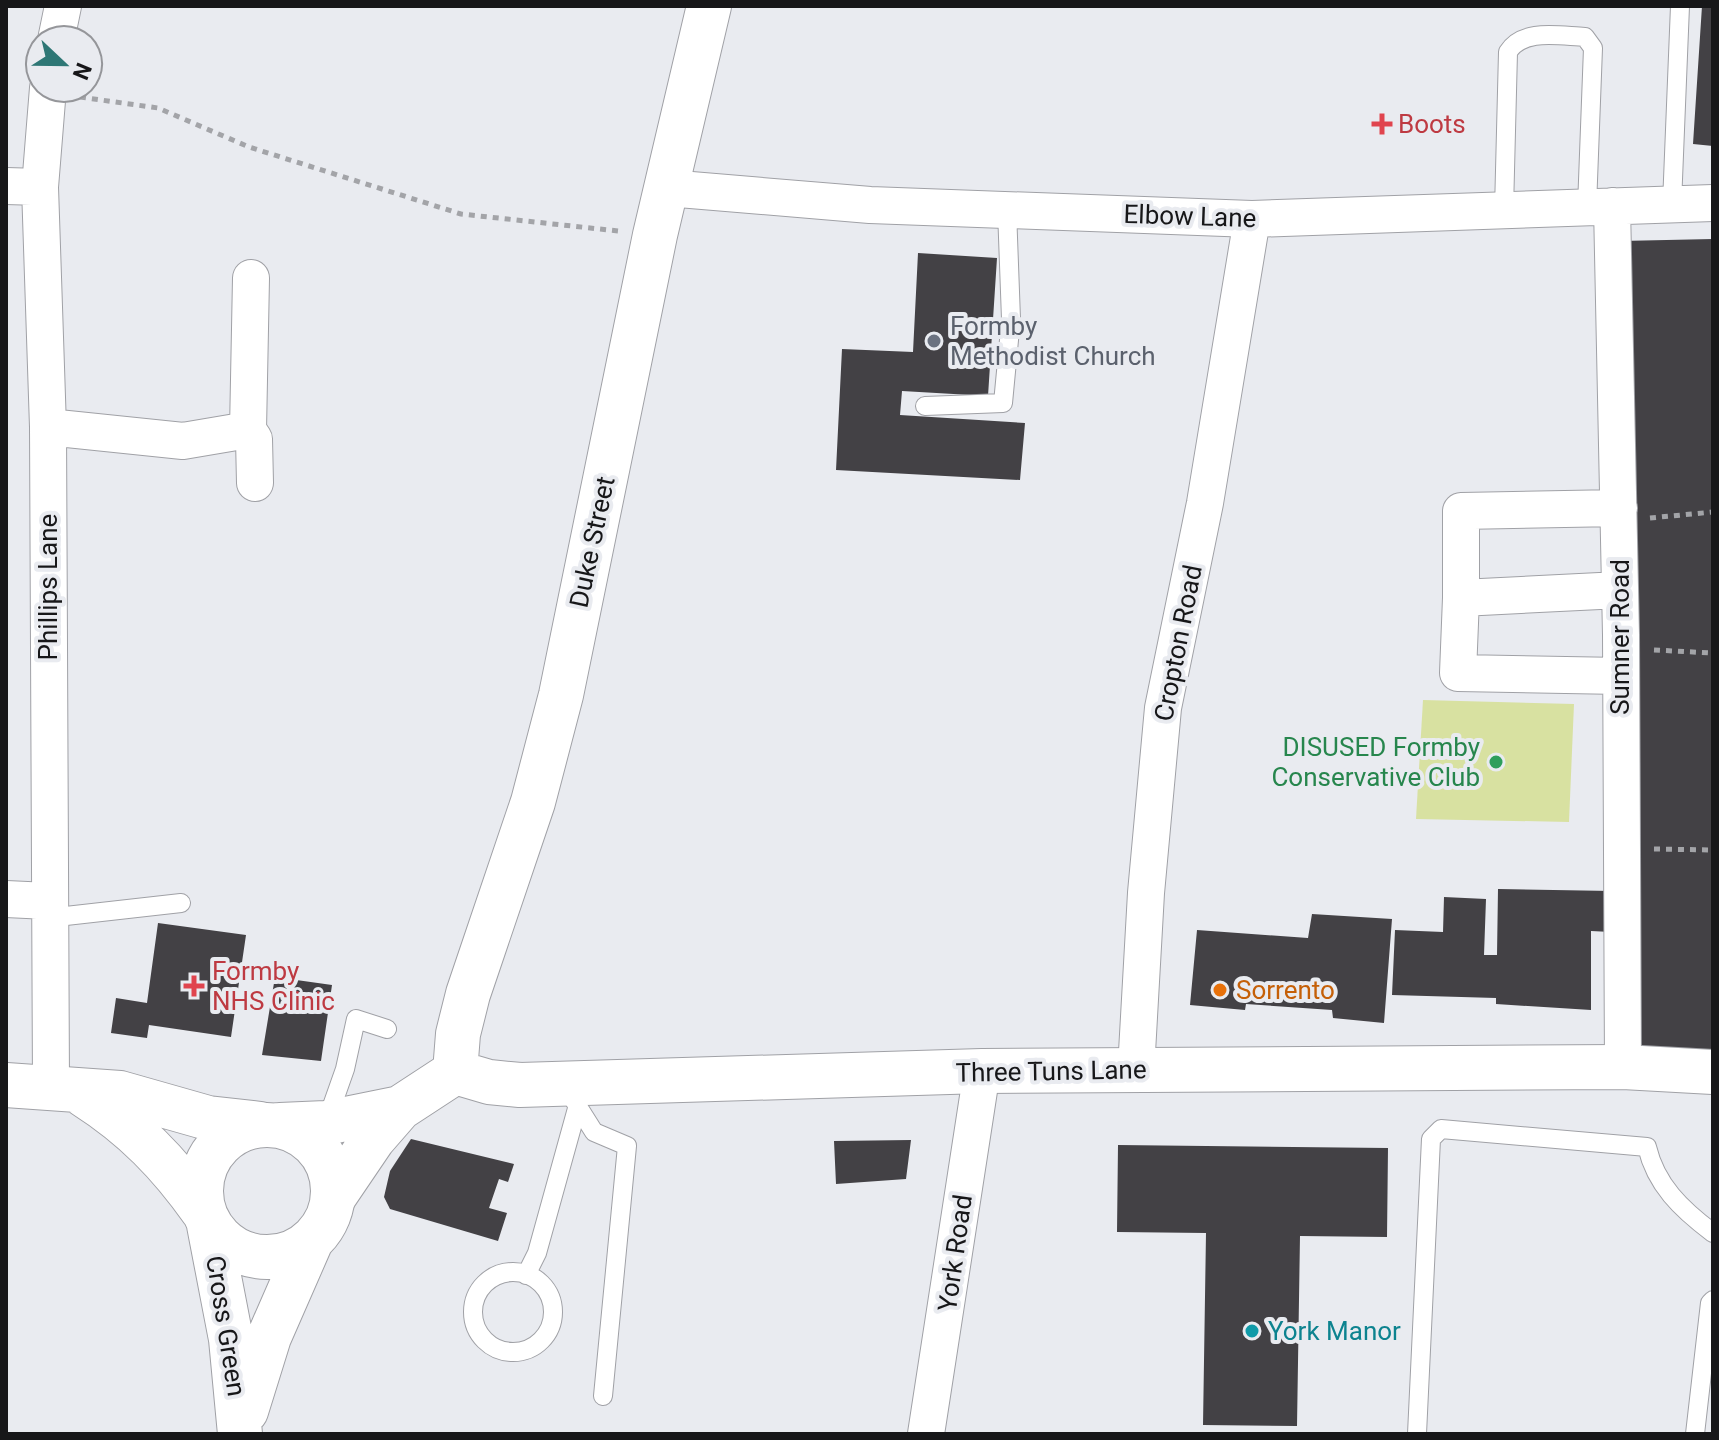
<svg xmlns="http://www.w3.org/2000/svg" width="1719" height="1440" viewBox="0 0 1719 1440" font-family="Roboto,sans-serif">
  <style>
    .green { fill: #d8e1a1 }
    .building { fill: #434145 }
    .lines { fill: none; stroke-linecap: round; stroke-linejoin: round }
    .service-casing { stroke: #a0a1a6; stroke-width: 20 }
    .minor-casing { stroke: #a0a1a6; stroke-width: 38 }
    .tertiary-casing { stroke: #a0a1a6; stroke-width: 46 }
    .secondary-casing { stroke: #a0a1a6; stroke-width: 46 }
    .path { stroke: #a3a4a8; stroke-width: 5; stroke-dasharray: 6 6; stroke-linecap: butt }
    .service { stroke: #fff; stroke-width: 18 }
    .minor { stroke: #fff; stroke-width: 36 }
    .tertiary { stroke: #fff; stroke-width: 44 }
    .secondary { stroke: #fff; stroke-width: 44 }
    .health-dot { fill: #e0444e; stroke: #e9ebf0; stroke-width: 3 }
    .worship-dot { fill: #6b7280; stroke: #e9ebf0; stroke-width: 3 }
    .leisure-dot { fill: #2e9e5b; stroke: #e9ebf0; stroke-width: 3 }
    .food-dot { fill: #e8710a; stroke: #e9ebf0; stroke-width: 3 }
    .culture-dot { fill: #0f9aa8; stroke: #e9ebf0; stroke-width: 3 }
    .labels { text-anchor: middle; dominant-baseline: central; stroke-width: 8; stroke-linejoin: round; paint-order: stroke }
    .health-label { font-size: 26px; fill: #be3a42; stroke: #e9ebf0; text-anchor: start }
    .street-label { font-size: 26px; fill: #171719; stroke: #e9ebf0 }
    .worship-label { font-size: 26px; fill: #5b616d; stroke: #e9ebf0; text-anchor: start }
    .leisure-label { font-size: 26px; fill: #27864d; stroke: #e9ebf0; text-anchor: end }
    .food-label { font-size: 26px; fill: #c56008; stroke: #e9ebf0; text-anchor: start }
    .culture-label { font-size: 26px; fill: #0d838f; stroke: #e9ebf0; text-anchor: start }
  </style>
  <rect width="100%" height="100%" fill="#e9ebf0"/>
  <path class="green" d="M1423,700L1574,704L1569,822L1416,819Z"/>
  <path class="building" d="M1702,6H1713V146L1693,144Z
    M1713,239V1052L1631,1053L1620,241Z
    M918,253L997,258L988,396L902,391L900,415L1025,423L1020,480L836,470L842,349L913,352Z
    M1498,889L1612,891L1611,932L1591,931V1010L1496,1004V998L1392,995L1395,930L1443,932L1444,897L1486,899L1484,955H1497Z
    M1312,914L1392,919L1384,1023L1333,1018L1332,1010L1246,1004L1245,1010L1190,1005L1197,930L1308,938Z
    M158,923L246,935L231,1037L149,1025L147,1038L111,1033L116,998L147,1003Z
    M275,977L332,985L321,1061L262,1055Z
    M411,1139L514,1164L508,1182L499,1179L489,1208L507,1213L498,1241L390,1209L384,1197L390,1171Z
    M911,1140L906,1179L836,1184L834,1141Z
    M1118,1145L1388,1148L1387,1237L1300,1236L1297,1426L1203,1425L1206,1233L1117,1232Z"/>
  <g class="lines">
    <defs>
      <path id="service" d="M1672,204L1680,6
        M1504,210L1508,52C1523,28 1559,36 1585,37L1593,48L1587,207
        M925,406L1003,403L1011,319L1007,210
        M48,918L181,903
        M565,1086L594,1132L627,1146L603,1396
        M327,1120L345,1069L356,1019L387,1029
        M473 1312a40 40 0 1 1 80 0a40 40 0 1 1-80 0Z
        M526,1275L537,1253L578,1105
        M1417,1434L1431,1139L1441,1129L1647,1147C1656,1185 1681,1209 1713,1233
        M1695,1434L1710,1303L1713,1300"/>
      <path id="minor" d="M56,40L63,6
        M48,88L40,187L48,427L51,1086
        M6,186L40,187
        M667,188L870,205L1252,219L1713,203
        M1612,206L1621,635L1623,1067
        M251,278L248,430L254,439L255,483
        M48,427L183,441L248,430
        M1620,590L1461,598L1458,673L1621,676
        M1461,598V511L1619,508
        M6,899L48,901
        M1136,1070L1146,893L1163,708L1205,503L1252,219
        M926,1434L982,1071"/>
      <path id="tertiary" d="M455,1072L458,1034L468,994L533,802L561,695L655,235L709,6
        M280,1125L326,1123L400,1108
        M333,1198L373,1139L400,1108L455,1072L489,1082L520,1085L982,1071L1623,1067L1713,1072"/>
      <path id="secondary" d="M6,1085L120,1093L208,1118L261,1124
        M84,1095C134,1127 169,1163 203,1211
        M201 1191a66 66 0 1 1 132 0a66 66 0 1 1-132 0Z
        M209,1225L231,1339L240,1434
        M246,1411L269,1337L311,1241"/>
    </defs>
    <use href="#service" class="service-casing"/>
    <use href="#minor" class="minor-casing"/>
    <use href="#tertiary" class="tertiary-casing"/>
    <use href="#secondary" class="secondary-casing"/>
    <path class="path" d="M80,97L158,108L249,147L461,214L618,231
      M1650,518L1713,512
      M1654,650L1713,653
      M1654,849L1713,850"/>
    <use href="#service" class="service"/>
    <use href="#minor" class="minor"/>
    <use href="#tertiary" class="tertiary"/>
    <use href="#secondary" class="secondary"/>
  </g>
  <g class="health-dot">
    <path d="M1378 112h8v8h8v8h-8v8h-8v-8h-8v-8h8z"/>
    <path d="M190 974h8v8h8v8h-8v8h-8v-8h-8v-8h8z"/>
  </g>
  <circle class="worship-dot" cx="934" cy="341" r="8"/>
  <circle class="leisure-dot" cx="1496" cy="762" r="8"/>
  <circle class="food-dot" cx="1220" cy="990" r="8"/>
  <circle class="culture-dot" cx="1252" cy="1331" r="8"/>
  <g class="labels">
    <g class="health-label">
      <text x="1398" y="124">Boots</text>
      <text x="212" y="971">Formby<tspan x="212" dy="30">NHS Clinic</tspan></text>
    </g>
    <g class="street-label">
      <text transform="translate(1190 216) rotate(2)">Elbow Lane</text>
      <text transform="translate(592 542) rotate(-78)">Duke Street</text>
      <text transform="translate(48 587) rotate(-90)">Phillips Lane</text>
      <text transform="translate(1620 637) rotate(-90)">Sumner Road</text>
      <text transform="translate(1178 643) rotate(-79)">Cropton Road</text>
      <text transform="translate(1051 1071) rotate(-1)">Three Tuns Lane</text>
      <text transform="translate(955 1253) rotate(-82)">York Road</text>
      <text transform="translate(226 1326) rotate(81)">Cross Green</text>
    </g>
    <g class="worship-label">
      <text x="950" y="326">Formby<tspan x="950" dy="30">Methodist Church</tspan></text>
    </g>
    <g class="leisure-label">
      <text x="1480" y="747">DISUSED Formby<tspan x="1480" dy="30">Conservative Club</tspan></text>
    </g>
    <g class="food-label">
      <text x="1236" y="990">Sorrento</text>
    </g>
    <g class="culture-label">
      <text x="1268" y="1331">York Manor</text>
    </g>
  </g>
  <rect width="1719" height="1440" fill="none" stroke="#171719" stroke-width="16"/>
  <g transform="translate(64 64) rotate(112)"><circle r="38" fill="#e9ebf0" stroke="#95969a" stroke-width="2"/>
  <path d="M0-6L14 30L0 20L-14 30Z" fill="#2e7775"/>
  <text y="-12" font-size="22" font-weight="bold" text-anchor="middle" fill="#171719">N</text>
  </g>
</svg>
